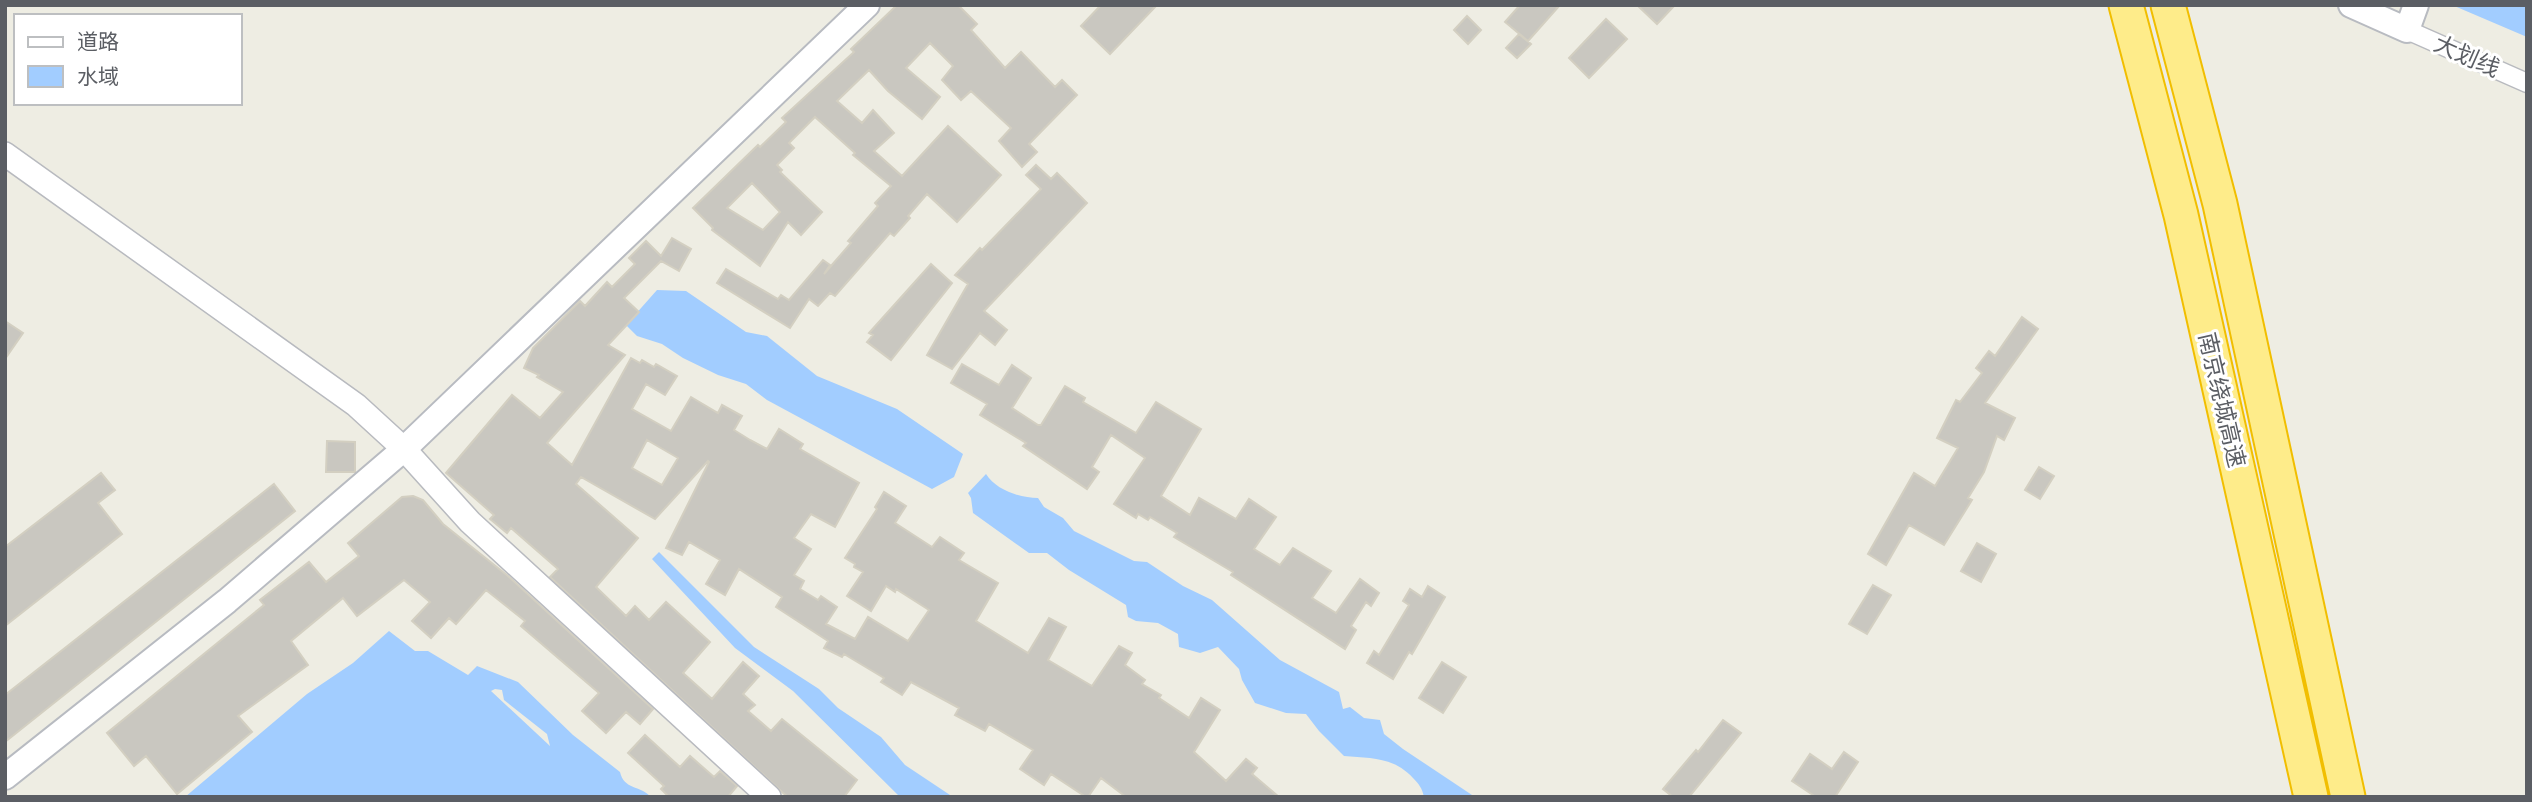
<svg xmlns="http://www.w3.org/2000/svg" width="2532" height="802" viewBox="0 0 2532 802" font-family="Helvetica,'Noto Sans SC',sans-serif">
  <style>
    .water { fill: #a2cdff; fill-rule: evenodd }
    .building { fill: #c9c7c0; stroke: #d3cfc1; stroke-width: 2; fill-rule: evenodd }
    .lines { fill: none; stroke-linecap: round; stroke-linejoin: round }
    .minor-casing { stroke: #b8babf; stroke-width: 21 }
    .tertiary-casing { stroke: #b8babf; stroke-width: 26 }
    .secondary-casing { stroke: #b8bbc1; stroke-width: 28 }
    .motorway-casing { stroke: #f1be00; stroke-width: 37 }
    .minor { stroke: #fff; stroke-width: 18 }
    .tertiary { stroke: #fff; stroke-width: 23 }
    .secondary { stroke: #fff; stroke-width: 24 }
    .motorway { stroke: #feec8a; stroke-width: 33 }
    .labels { text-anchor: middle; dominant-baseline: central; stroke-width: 6; stroke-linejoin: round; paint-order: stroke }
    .street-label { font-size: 23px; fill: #5b5e64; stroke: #fff }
  </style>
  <rect width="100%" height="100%" fill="#eeede3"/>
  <path class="water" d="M2452,5H2527V37Z
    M657,290L686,291L746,332L767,336L817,376L897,409L963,454L954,477L932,489L767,400L746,384L718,375L683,358L662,344L637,336L626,325Z
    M986,474C996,490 1020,498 1038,498L1044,507L1063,518L1074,531L1134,561L1147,562L1183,586L1212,600L1280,660L1339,692L1343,709L1350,707L1364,718L1380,720L1384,734L1403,749L1475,797H1424C1422,788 1419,784 1413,778C1394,757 1370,758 1344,756L1319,731L1306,714L1286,713L1255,703L1242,680L1239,669L1218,647L1200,653L1179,647L1178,634L1158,623L1136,621L1128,617L1126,605L1069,570L1047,553H1029L973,513L971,498L968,493Z
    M659,552L754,647L819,689L838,708L881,737L905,765L953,797H900L793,691L735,648L652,559Z
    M389,631L415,651H428L468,675L477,666L518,682L573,735L620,772C624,790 640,785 651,797H185L307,694L353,663ZM495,689L502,690L504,700L547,734L550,746L491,691Z"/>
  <path class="building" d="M897,5H958L977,24L971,30L1005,68L1021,52L1055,87L1062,80L1077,95L1029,144L1037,152L1022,167L999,141L1011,128L971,91L961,100L942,80L953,66L930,43L906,68L940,97L922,119L888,91L869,70L837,101L862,123L873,110L894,133L874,151L902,176L948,126L1001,175L957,222L927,194L908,216L910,218L894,236L890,233L835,296L830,293L818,306L809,299L790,328L717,283L726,269L778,299L781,295L789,300L823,260L830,265L824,274L851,243L848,241L878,206L875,203L891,186L853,155L855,153L815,117L789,143L794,148L777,165L782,170L780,172L822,212L801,235L788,222L760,266L712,230L713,228L693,208L758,145L760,147L786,122L782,118L854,52L851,49ZM752,183L780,212L763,230L727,208Z
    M1101,5H1157L1110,54L1081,26Z
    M1520,5H1560L1528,41L1505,22Z
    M1637,5H1675L1657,24Z
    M1467,16L1481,30L1468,44L1454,30Z
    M1606,19L1627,39L1589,78L1569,58Z
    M1519,34L1531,44L1517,58L1506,48Z
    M1036,165L1051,179L1057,173L1087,203L984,311L1007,330L995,345L980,333L952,369L927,355L968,284L955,275L980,248L982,250L1041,189L1026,175Z
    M672,238L691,249L679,271L661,261L624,298L639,312L608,345L625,355L547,443L572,465L631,358L640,363L642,360L654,367L656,364L677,376L665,395L646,384L632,409L671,431L691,397L718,413L722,405L742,416L734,430L750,440L767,449L779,429L803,444L800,449L859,483L835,527L811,514L794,538L811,549L794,575L804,581L800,589L818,600L821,596L837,607L826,624L855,639L868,617L908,641L929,610L896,589L895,592L886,586L871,611L847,596L863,572L854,567L855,564L845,558L877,509L875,507L884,492L906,506L895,523L932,547L940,537L964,553L959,560L998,583L976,621L1028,653L1049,618L1066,627L1048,660L1092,686L1119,646L1132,653L1125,665L1145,680L1142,684L1161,695L1159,698L1189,718L1201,698L1220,710L1194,752L1226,781L1246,759L1257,768L1252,774L1279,797H1126L1101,778L1088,797H1086L1051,774L1044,785L1020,769L1033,750L989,724L985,731L955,715L959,708L911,682L902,695L881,682L884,678L844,654L842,657L824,648L828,641L776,607L782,597L739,569L725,595L706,584L720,560L689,542L682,555L666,548L709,462L708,461L655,519L581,477L576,484L638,538L596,587L626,616L635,606L649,620L666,602L710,642L683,673L712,699L743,662L759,676L743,694L755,705L748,711L771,731L782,719L857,780L844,797H788L782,792L550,577L558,569L511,528L507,533L490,519L494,515L446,473L512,395L540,418L563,392L537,377L539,375L524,368L533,348L580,301L585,306L607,282L612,287L635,264L629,258L646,241L661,256ZM647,440L678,458L662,485L632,468Z
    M931,264L952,283L891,360L867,342L873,335L869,333Z
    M2022,317L2038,329L1985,403L2015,418L2004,440L1997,436L1984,472L1968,498L1972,500L1944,545L1909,525L1886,565L1868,554L1914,473L1935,486L1958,448L1937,438L1956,400L1960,402L1982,373L1976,368L1989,351L1995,356Z
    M5,321L23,333L5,359Z
    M962,364L999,385L1012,365L1031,378L1012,408L1038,425H1041L1065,386L1085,398L1083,402L1136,433L1156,402L1201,429L1161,496L1190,515L1199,498L1236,519L1249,499L1276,517L1254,549L1280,565L1293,548L1331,571L1312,598L1336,613L1360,579L1379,593L1371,606L1366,602L1351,626L1356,630L1345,649L1231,575L1233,572L1174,537L1177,533L1150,517L1148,520L1138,514L1136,518L1114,504L1145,458L1111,435L1092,467L1099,472L1087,489L1023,446L1026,443L980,415L987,404L951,383Z
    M327,441L355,442V472H326Z
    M2039,467L2054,476L2040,499L2025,490Z
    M101,473L115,490L98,503L122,534L5,626V547Z
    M274,484L295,511L5,742V695Z
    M413,496L423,500L443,524L508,576L653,709L640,724L626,712L606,733L582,711L599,693L521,626L525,621L486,590L456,624L449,618L431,638L412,621L430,602L404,580L357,616L343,598L291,641L308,665L238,716L252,732L177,794L146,756L134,766L107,733L264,605L260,600L309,562L326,582L359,556L348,543L402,497Z
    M1977,543L1996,554L1981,582L1961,571Z
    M1873,585L1891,595L1867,634L1849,624Z
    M1428,586L1445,597L1412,654L1409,652L1393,679L1367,663L1374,651L1379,655L1409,605L1403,601L1410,589L1422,597Z
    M1442,662L1466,677L1443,713L1419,698Z
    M1723,720L1741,733L1689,797H1673L1663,789L1696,750L1698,752Z
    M645,735L680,767L690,756L714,777L720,771L737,786L728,797H669L661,789L664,786L628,753Z
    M1844,752L1858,762L1835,797H1816L1792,781L1810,754L1832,769Z"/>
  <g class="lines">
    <defs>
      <path id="minor" d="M2407,30L2527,83"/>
      <path id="tertiary" d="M5,154L356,405L404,449L470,522L769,797"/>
      <path id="secondary" d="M2351,5L2407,30L2416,5
        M5,777L227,601L404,449L867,5"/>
      <path id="motorway" d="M2126,5L2181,215L2311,797
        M2168,5L2220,204L2348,797"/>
    </defs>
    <use href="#minor" class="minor-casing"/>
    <use href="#tertiary" class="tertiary-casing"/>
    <use href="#secondary" class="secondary-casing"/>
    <use href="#motorway" class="motorway-casing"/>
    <use href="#minor" class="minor"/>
    <use href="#tertiary" class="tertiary"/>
    <use href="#secondary" class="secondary"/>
    <use href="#motorway" class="motorway"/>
  </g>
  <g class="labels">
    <g class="street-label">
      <text transform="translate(2467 56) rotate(24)">大划线</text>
      <text transform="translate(2222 400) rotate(77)">南京绕城高速</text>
    </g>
  </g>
  <rect width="2532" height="802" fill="none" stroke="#5b5e64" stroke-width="14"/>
  <rect x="14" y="14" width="228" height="91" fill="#ffffff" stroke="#bdbfc1" stroke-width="2"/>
  <rect x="28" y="37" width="35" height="10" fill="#ffffff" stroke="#bdbfc1" stroke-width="2"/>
  <text x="77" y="49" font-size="21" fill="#5b5e64">道路</text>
  <rect x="28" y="66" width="35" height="21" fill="#a2cdff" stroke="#bdbfc1" stroke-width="2"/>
  <text x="77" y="84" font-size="21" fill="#5b5e64">水域</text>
</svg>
